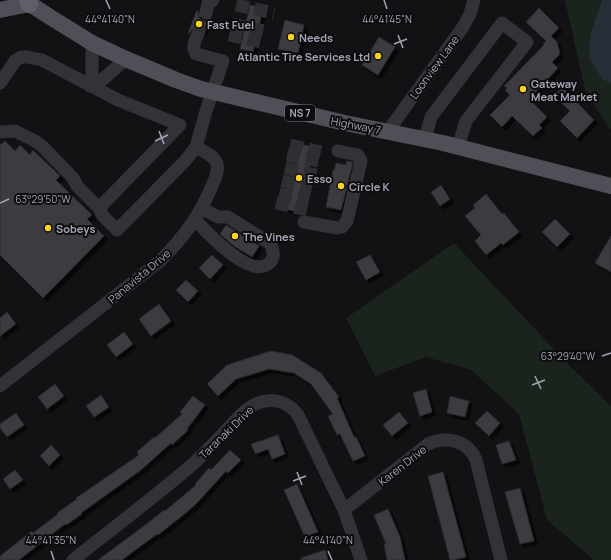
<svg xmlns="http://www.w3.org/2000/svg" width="611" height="560" viewBox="0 0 611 560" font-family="Manrope,sans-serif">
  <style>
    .green { fill: #1b231d }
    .water { fill: #272e37 }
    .building { fill: #3c3b40; stroke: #2c2b2f; filter: url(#shadow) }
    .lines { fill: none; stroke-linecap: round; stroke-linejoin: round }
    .minor-tunnel { stroke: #2f2f33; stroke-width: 13; stroke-dasharray: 13 6; stroke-linecap: butt }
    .minor { stroke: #323238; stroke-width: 13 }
    .major { stroke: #4e4f57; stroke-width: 16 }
    .highway { stroke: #5e5f69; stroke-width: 18 }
    .ticks { fill: none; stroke: #a2a5b4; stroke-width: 1.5 }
    .poi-dot { fill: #fad223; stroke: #0d0c0e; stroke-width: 1.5 }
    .labels { text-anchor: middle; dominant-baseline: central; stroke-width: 4; stroke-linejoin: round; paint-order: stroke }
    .shield { fill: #0d0c0e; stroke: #757782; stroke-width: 1 }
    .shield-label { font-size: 10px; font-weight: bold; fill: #a2a5b4 }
    .poi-label { font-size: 11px; font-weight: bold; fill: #a2a5b4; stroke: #0d0c0e; text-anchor: start }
    .street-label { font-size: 11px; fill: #a2a5b4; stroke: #0d0c0e }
    .ticks-label { font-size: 10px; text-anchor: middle; fill: #a2a5b4; stroke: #0d0c0e; stroke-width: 4; stroke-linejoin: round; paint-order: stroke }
  </style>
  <defs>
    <filter id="shadow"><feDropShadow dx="3.5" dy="3.5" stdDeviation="0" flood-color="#0009"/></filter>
  </defs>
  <rect width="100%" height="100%" fill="#121113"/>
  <path class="green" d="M565,0H602L590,35L603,80L611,83V130L609,128L585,90Z
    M454,243L567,363L611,406V560H594L547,520L519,414L471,370L426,357L375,376L346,318Z"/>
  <path class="water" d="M602,0H611V83L603,80L589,58L590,35Z"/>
  <path class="building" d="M250,5L263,8L253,52L240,49Z
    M539,8L559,28L551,36L557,42L560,54L552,62L558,68L529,99L547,117L539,125L542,128L533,136L512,116L502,127L490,115L510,95L505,90L507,88L504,86L544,45L543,44L546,41L526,22Z
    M197,10L198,11V15L200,19L204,21H208L204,32L200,29L196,28L192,30L189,33H188Z
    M285,20L304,25L298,53L278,49Z
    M379,37L395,47L378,75L362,65Z
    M562,87L594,120L577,138L560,121L570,111L554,96Z
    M5,141L15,151L20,145L30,155L33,150L60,176L56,180L92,215L87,219L104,236L43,298L0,255V145Z
    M300,144L313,147L299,212L285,209Z
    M347,161L353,162L341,210L326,207L333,170L334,171L336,163L346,165Z
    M441,185L450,199L440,206L431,192Z
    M486,194L502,214L504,213L519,232L503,245L501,243L486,255L475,241L481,235L465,216L475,208L473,205Z
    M555,219L570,234L557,247L542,232Z
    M226,225L259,246L252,257L234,246L220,234Z
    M611,236V272L595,263Z
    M212,255L223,265L210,279L199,268Z
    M370,255L380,272L366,280L356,262Z
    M186,280L198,291L188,302L176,290Z
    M159,304L171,321L151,336L139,319Z
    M7,312L16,324L0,336V318Z
    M124,332L133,344L116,357L107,345Z
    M271,351L292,355L321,373L339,397L337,398L354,437H356L365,456L353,461L340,434L337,435L328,416L333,414L311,384L294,373L269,369L236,379L218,396L207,384L227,365Z
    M55,384L64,396L47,409L38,397Z
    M426,389L432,412L420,416L413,393Z
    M101,395L109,407L94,417L86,406Z
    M193,396L205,405L187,429L188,430L172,445L171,443L141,470L81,513L82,514L66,525L65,524L19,560H0V556L14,545L32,531L33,533L58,514L57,513L77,499L76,498L139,455L137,452L154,437L155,438L182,414L180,412Z
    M450,396L469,401L465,417L447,413Z
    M487,411L500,423L489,436L475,423Z
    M399,412L408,423L392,436L383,425Z
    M16,413L24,425L7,437L0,428V424Z
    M278,435L285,454L272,459L268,449L258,453H255L251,444Z
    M509,441L516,460L502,464L496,445Z
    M51,445L60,455L49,466L40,456Z
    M230,450L241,460L228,473L226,471L196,504L182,516L158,535L157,534L122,560H98L148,523L164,510L165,511L196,485L195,484L209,468L211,470Z
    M15,470L23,480L10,489L3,479Z
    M443,472L466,557L453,560H450L428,476Z
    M297,484L318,532L305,537L284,490Z
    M520,488L534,541L520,544L505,492Z
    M388,509L400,537L405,560H387L384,544H386L374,515Z
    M325,550L328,560H301V558Z"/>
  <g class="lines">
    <path class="minor-tunnel" d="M236,5L274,13
      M232,24L269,32
      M229,35L266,43
      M197,36L206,13
      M290,145L321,152
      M287,155L319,161
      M285,168L316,175
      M282,181L312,188
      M279,194L309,200
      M276,203L307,210"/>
    <path class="minor" d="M206,13L208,4L213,0
      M0,83L15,61L21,57H27L42,60L118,100L180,125L99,208
      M90,86L102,80L126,59
      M90,86L92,73V43
      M388,131L463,27L470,14L474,0
      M0,132L15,131L35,141L42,146L73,178L77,186L99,208L103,216L117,230L185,161L196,147
      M425,139L431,117L502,23L527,42L466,121L458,147
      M195,220C208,233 248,278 268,264C276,258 273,251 271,244L228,217H218L201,208
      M304,222L337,228L342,227L347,221L361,161L358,155L338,151
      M0,386L160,261C183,238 198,218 211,188C214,181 219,173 217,164C214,155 204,152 196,147L206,111L223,61L196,54C192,47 194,43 197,36
      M344,510L428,444C446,436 468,440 476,460L501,560
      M73,560C113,528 155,497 194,463C207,451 220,437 232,424C240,416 247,407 258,403C273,397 289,402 298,415L344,510L361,560"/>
    <path class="major" d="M24,0L50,17L92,43L126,59L176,80L201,89L345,123L443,143L611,186
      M0,10L29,4"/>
    <path class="highway" d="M28,0L29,4"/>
  </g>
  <path class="ticks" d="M106,0L110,9M384,0L387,9M398,35L403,48M394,44L407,39M159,131L164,144M155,141L168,135M0,203L9,199M602,356L611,353M535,376L541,389M532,385L545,380M297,472L302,485M293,481L306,476M51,551L54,560M328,551L332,560"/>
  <g class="poi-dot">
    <circle cx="199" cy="24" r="4"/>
    <circle cx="291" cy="37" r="4"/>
    <circle cx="378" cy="56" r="4"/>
    <circle cx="523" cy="89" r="4"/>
    <circle cx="299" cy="178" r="4"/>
    <circle cx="341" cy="186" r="4"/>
    <circle cx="48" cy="228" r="4"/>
    <circle cx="235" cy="236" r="4"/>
  </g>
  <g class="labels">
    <rect class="shield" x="285" y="105" width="30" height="16" rx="3"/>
    <g class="shield-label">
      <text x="300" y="113">NS 7</text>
    </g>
    <g class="poi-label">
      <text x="207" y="24">Fast Fuel</text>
      <text x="299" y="37">Needs</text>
      <text x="370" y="56" text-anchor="end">Atlantic Tire Services Ltd</text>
      <text x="531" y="83">Gateway<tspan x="531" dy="13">Meat Market</tspan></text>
      <text x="307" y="178">Esso</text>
      <text x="349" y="186">Circle K</text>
      <text x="56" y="228">Sobeys</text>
      <text x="243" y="236">The Vines</text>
    </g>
    <g class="street-label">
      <text transform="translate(434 67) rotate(-54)">Loonview Lane</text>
      <text transform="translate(356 125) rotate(11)">Highway 7</text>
      <text transform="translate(139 276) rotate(-40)">Panavista Drive</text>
      <text transform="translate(226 432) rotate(-44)">Taranaki Drive</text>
      <text transform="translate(402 465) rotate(-38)">Karen Drive</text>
    </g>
  </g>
  <g class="ticks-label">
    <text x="110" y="23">44°41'40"N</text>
    <text x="387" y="23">44°41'45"N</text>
    <text x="43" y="203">63°29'50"W</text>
    <text x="568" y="360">63°29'40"W</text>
    <text x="51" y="544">44°41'35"N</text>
    <text x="328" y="544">44°41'40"N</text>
  </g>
</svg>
